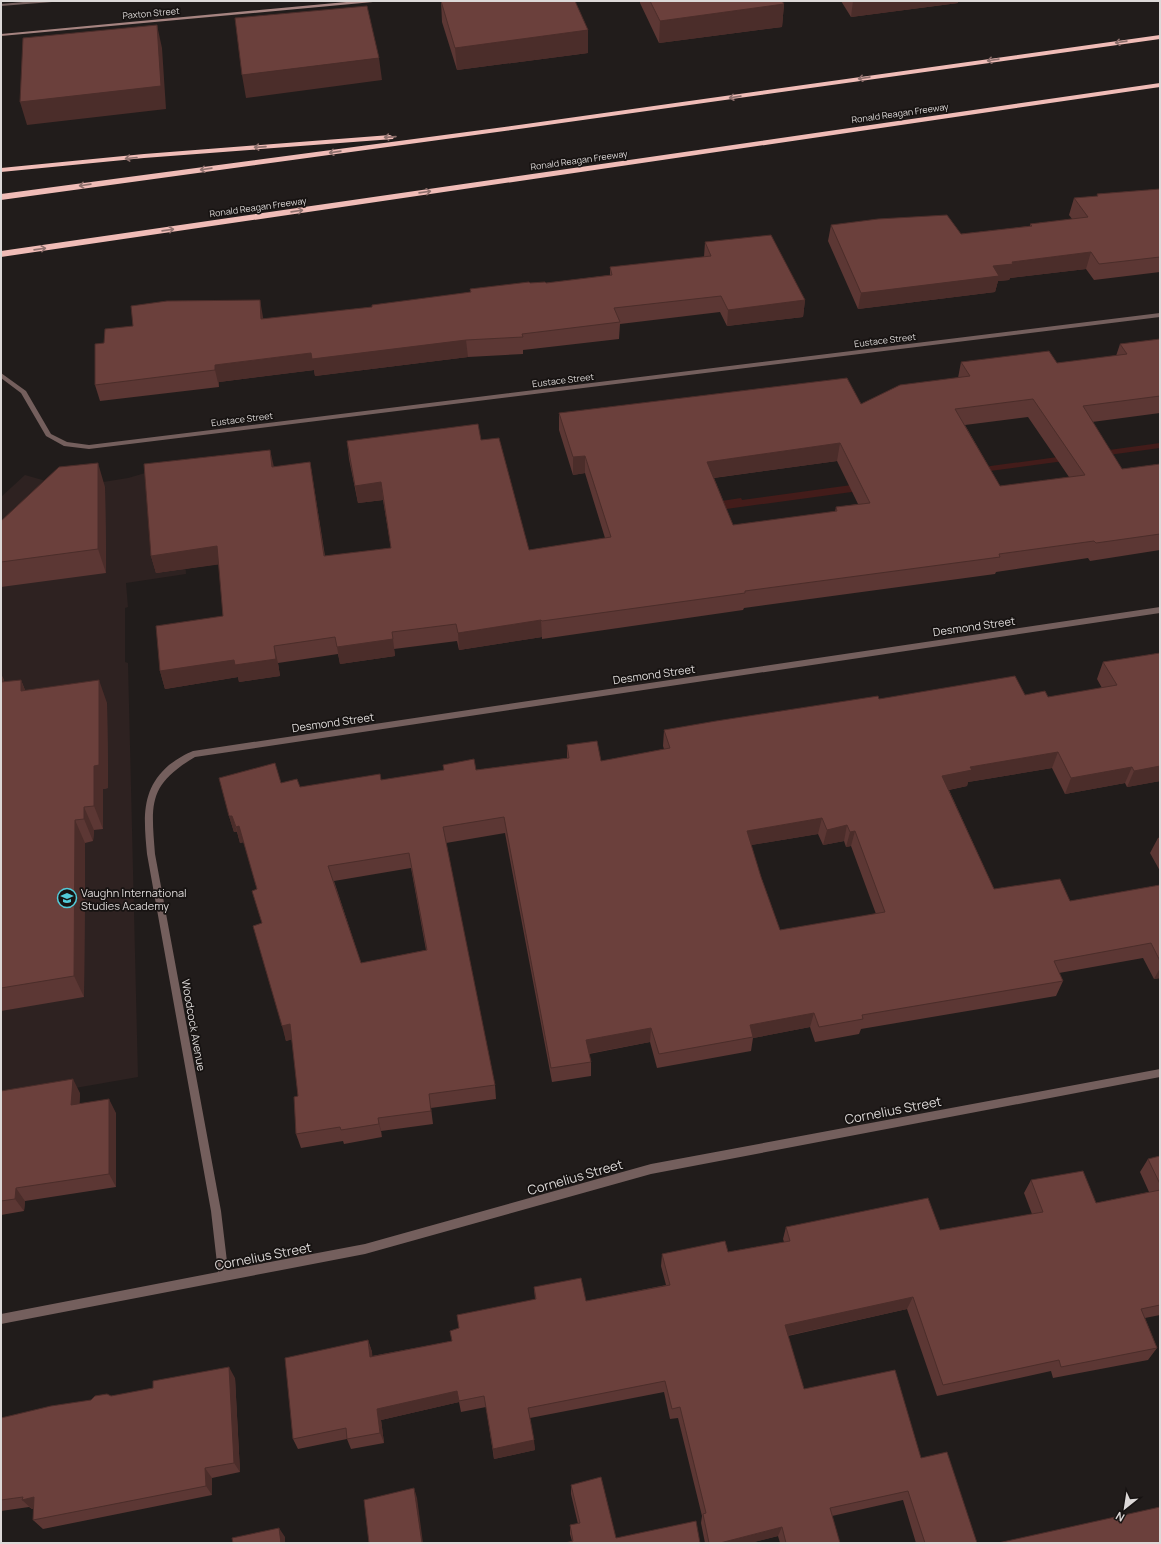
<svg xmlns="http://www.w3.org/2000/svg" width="1161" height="1544" viewBox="0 0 1161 1544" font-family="Manrope,sans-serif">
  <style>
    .built { fill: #2e2221 }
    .green { fill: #431c1a }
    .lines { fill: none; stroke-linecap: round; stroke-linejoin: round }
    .lane { fill: #745f5d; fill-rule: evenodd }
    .street { fill: #745f5d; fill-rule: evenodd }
    .secondary { fill: #a68481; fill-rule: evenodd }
    .highway { fill: #f0bcb7; fill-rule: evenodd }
    .wall { fill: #5c3734; fill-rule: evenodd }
    .shaded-wall { fill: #4b2d2a }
    .building { fill: #6b403c; stroke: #4b2d2a; fill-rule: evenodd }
    .oneway { stroke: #8e706d }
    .labels { text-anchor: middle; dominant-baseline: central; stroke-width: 3.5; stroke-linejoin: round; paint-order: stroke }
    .far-street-label { font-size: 9px; fill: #ddd9d8; stroke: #171312 }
    .street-label { font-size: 11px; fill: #ddd9d8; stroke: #171312 }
    .poi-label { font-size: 11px; fill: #ddd9d8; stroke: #171312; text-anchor: start }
    .near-street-label { font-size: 13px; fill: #ddd9d8; stroke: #171312 }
  </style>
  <rect width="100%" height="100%" fill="#211c1b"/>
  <path class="built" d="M180,463L186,574L126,583L128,607L125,608V662L128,663L138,1077L1,1101V497L25,475L46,481L103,482L128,478Z"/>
  <path class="green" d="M1160,443V448L953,476L954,478L719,510L715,502L741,498L742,500Z"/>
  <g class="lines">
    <path class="lane" d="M34,1H54L52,2L1,6V4Z"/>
    <path class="street" d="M1160,313V317L89,449L64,446L46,436L21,393L1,378V373L26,391L51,434L67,442L89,445Z
      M1160,607V613L195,757C148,785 151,803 155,854L221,1211L228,1270L365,1244L651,1164L1160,1069V1077L651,1174L365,1254L1,1324V1314L218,1272L211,1211L147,854C144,820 140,790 169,765C176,760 185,754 193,751Z"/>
    <path class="secondary" d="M357,1H375L373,2L1,36V34Z"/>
    <path class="highway" d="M1160,35V39L526,128L1,200V194L526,124Z
      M1160,83V87L1,257V251Z
      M390,135L394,137L393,139L144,158L1,172V168L144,154Z"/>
  </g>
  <path class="wall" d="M441,1H575L588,53L457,70L442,22Z
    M640,1H782L784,4L782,27L659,43L640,3Z
    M841,1H958V3L851,17Z
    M1160,189V272L1094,280L1086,269L1010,278L1009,280L998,281L995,292L858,309L828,241L831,225L961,234L1030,226V224L1072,219L1069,215L1074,198L1097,196V194Z
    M705,242L805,300L803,317L727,326L720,312L620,324L619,339L523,350V354L468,357L315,376L314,370L219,382V387L100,401L95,385L104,343L133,326L263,319L372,307L470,292V289L530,283H546L610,275V267L704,257Z
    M1160,339V413L1092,422L1122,469L1160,464V550L1090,561L1088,558L996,572L995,574L744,608L743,610L542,639V637L459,650L457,641L394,649L395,656L340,664L338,654L278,663L280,676L239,682L238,677L165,689L160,671L223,616L219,564L156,573L151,556L274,467L310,462L325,556L391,548L383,500L358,503L349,459L347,441L481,440L529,550L605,538L585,473L573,475L559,430V413L861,404L958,378L961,362L1057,363L1116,356L1120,344ZM1028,417L1069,477L1000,486L965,425ZM837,461L858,504L836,507L835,512L733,525L714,478Z
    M105,487L106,573L1,587V521Z
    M1160,653V781L1127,787L1125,783L1065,794L1052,768L968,782L967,786L949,790L994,889L1070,901L1160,885V978L1154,979L1143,958L1059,973L1063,981L1056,996L861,1029L859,1034L815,1042L810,1027L753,1038L751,1051L657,1068L650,1042L589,1054L591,1062V1076L552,1082L505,833L446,843L495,1085L496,1099L431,1108L433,1124L381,1131L382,1137L344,1144L343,1141L301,1148L296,1134L298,1096L292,1039L286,1041L262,923L257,889L244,842L240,843L237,832H234L229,816L281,783L300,787L381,780L444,770L443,765L476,770L567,758V745L601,761L664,749L663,746L664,730L879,699L1025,695L1048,697L1102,688L1097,679L1103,662ZM818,834L823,845L844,841L846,847L851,846L876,914L780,930L761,877L751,845ZM411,868L426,950L361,963L334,881Z
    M1,674L4,680V682L21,680L25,690L107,703L108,788L103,789V829L94,830L93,841L85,843L84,997L1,1011Z
    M1160,837V871L1150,853L1158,838Z
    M1,1091L80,1093L79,1104L116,1113V1187L25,1201L24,1211L1,1215Z
    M1160,1156V1315L1145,1318L1157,1348L1148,1360L1053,1378L1051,1371L937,1396L907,1309L788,1336L804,1389L921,1458L977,1543H916L903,1500L832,1516L840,1543H780L778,1536L750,1543H705L701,1523L702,1516L678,1418L670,1419L664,1392L530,1418L535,1450L494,1459L486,1407L461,1412L459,1402L381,1420L384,1443L351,1449L347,1439L298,1449L293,1439L368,1340L372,1352V1356L452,1341L459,1328L535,1299L534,1287L586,1301L666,1285L661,1266L662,1254L728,1252L784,1242L783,1239L786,1227L940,1230L1032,1214L1024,1193L1031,1180L1096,1203L1149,1192L1140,1172L1148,1159Z
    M235,1378L240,1472L212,1478V1495L43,1529L33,1520V1509H32L29,1507L1,1511V1418L111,1396Z
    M571,1485L616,1538L572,1541L570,1534V1525L578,1524L571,1494Z"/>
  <path class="shaded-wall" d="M853,1H958V3L851,17Z
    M784,4L782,27L659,43L660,21Z
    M157,25L162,48L166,109L27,125L20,102Z
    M588,30V53L457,70L455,48Z
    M379,58L382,80L246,98L242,75Z
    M1091,252L1086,269L1010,278L1009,280L998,281L995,292L858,309L861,293L1012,262Z
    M260,300L263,317L265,336L261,319Z
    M805,300L803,317L727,326L728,310Z
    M466,340L468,357L315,376L314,370L219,382V387L215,370V365L311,353Z
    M840,443L837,461L705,479L707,462Z
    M270,450L274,467H272Z
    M585,456V473L573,475V457Z
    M98,463L105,487L106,573L98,549Z
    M381,482L383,500L358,503L355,486Z
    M217,546L222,564L156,573L151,556Z
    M541,620L542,637L459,650L458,633Z
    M393,639L395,656L340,664L337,647Z
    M274,646L278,663L280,676L239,682L238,677L165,689L160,671Z
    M1,674L4,680L2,707L1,705Z
    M21,680L30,703L21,691Z
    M99,680L107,703L108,788L103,789V829L94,806V766Z
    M1058,752L1052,768L968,782L967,786L938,792L942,776L970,767Z
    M1160,766V781L1127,787L1134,771Z
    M1132,767L1125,783L1065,794L1071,778Z
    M84,807L94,830L93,841L84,819Z
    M229,816H232L237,832H234Z
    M822,818L818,834L745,846L747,831Z
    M75,820L85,843L84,997L74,976Z
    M847,825L844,841L823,845L827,830Z
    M239,826L244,842L240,843L236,827Z
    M855,831L851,846L846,847L850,832Z
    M1160,968V978L1154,979Z
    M814,1013L810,1027L753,1038L750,1025Z
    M290,1024L294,1039L286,1041L282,1026Z
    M651,1028L650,1042L586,1054V1040Z
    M73,1079L80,1093L79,1119L71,1105Z
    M109,1099L116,1113V1187L109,1174Z
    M378,1118L381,1131L382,1137L379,1124Z
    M16,1188L25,1201L24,1211L15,1199Z
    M913,1297L907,1309L781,1337L785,1325Z
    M368,1340L372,1352L374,1368L370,1357Z
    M229,1367L235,1378L240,1472L234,1463Z
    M457,1391L459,1402L381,1420L384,1443L380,1433L377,1409Z
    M534,1440L535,1450L494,1459L493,1449Z
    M205,1468L212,1478V1495L206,1486Z
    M414,1488L417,1498L423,1543H422Z
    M34,1497L43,1507L32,1509L22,1500Z
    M782,1527L778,1536L750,1543H720Z
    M279,1528L285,1537V1543H281Z"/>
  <path class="building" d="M441,1H575L588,30L455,48Z
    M650,1H782L784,4L660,21Z
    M367,6L379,58L242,75L235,18Z
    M157,25L161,86L20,102L23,38Z
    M1160,189V257L1099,264L1091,252L1012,262L1013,264L993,266L999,276L861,293L831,225L878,219L947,215L961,234L1032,226L1030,224L1088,217L1074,198L1098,196L1097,194Z
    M771,235L805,300L728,310L721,296L614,308L620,322L522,334L523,337L466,340L312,359L311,353L215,365V370L95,385V344L104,343L105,329L133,326L131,306L167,301L260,300L261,319L372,307V305L471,292L470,289L529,282L530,283L545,282L546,283L612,275L610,267L711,256L705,242Z
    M1160,339V396L1083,406L1122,469L1160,464V534L1096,543L1094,541L999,554L1000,557L745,591V593L542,621L541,620L458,633L456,624L392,632L393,639L337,647L335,637L274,646L276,659L235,665L234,660L160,671L156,626L223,616L217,546L151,556L144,464L270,450L272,467L310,462L324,556L391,548L381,482L355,486L347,441L478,424L481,440L499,438L529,550L611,537L585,456L573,457L559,413L847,378L861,404L900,385L970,376L961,362L1049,351L1057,363L1127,354L1120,344ZM1033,399L1085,475L1000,486L955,409ZM840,443L870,503L836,507L837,511L733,525L707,462Z
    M98,463V549L1,562V521L59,467Z
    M1160,653V766L1134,771L1132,767L1071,778L1058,752L970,767L972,770L942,776L994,889L1060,879L1070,901L1160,885V961L1151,943L1054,961L1063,981L862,1015L863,1019L819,1027L814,1013L750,1025L753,1037L659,1054L651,1028L586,1040L591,1062L551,1068L504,817L443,827L495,1085L429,1094L431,1111L378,1118L379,1124L341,1130L340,1127L296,1134L294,1097L298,1096L290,1024L282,1026L253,926L262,923L252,891L257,889L239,826L236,827L232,816H229L219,778L275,763L281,783L297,779L300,787L380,774L381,780L444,770L443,765L474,759L476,770L569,758L567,745L597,741L601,761L670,748L664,730L716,721L878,696L879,699L1015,676L1025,695L1045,691L1048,697L1117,685L1103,662ZM822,818L827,830L847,825L850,832L855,831L885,912L780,930L761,877L747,831ZM409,853L427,950L361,963L328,866Z
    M21,680V691L99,680V765L94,766V806L84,807V819L75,820L74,976L1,988V682Z
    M73,1079L71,1105L109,1099V1174L16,1188L15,1199L1,1201V1091Z
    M1160,1156V1184L1148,1159Z
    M1083,1171L1096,1203L1160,1190V1305L1141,1309L1157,1348L1061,1367L1059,1360L943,1385L913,1297L785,1325L804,1389L895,1370L921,1458L947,1452L977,1543H925L908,1491L830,1508L840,1543H786L782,1527L720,1543H709L703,1514L706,1513L680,1407L672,1409L665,1381L528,1408L534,1440L493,1449L484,1396L459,1401L457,1391L377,1409L380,1433L347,1439L346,1428L293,1439L285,1358L368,1340L370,1357L452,1341L450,1331L459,1328L457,1315L536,1299L534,1287L581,1278L586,1301L670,1285L662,1254L725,1241L728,1252L790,1241L786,1227L928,1198L940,1230L1043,1212L1031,1180Z
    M229,1367L234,1463L205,1468L206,1486L33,1520L34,1497L22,1500L23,1497L1,1500V1418L51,1406L91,1400L95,1396L107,1394L111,1396L153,1388V1381Z
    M601,1477L616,1538L696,1521L700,1543H565L573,1541L570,1525L580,1523L571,1485Z
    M414,1488L422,1543H369L364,1500Z
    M1160,1507V1543H998Z
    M279,1528L281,1543H233L232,1538Z"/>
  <defs><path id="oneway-shaft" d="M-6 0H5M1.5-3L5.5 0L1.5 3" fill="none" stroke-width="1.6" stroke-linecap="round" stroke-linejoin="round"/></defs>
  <g class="oneway">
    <use href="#oneway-shaft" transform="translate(1121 42) rotate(172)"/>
    <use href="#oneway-shaft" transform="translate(993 60) rotate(172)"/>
    <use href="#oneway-shaft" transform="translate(864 78) rotate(172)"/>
    <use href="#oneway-shaft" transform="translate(735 97) rotate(172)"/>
    <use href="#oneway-shaft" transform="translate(390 137) rotate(176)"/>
    <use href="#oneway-shaft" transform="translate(260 147) rotate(176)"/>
    <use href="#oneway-shaft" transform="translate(335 152) rotate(172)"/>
    <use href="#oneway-shaft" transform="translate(131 158) rotate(175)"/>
    <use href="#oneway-shaft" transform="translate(206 169) rotate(172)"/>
    <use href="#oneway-shaft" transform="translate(85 185) rotate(172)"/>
    <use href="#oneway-shaft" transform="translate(425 192) rotate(-8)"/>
    <use href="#oneway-shaft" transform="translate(297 211) rotate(-8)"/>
    <use href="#oneway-shaft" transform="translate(168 230) rotate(-8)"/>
    <use href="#oneway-shaft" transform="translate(40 249) rotate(-8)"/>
  </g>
  <defs>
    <symbol id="school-ring" viewBox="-11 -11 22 22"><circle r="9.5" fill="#171312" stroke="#52cbd9" stroke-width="1.5"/><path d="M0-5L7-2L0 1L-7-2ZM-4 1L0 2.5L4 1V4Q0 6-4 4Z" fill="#52cbd9"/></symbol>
  </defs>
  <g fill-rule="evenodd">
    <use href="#school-ring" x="56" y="887" width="22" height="22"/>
  </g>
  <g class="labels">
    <g class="far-street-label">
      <text transform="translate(151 13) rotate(-5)">Paxton Street</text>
      <text transform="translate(900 113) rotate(-8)">Ronald Reagan Freeway</text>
      <text transform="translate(579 160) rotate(-8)">Ronald Reagan Freeway</text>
      <text transform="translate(258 207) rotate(-8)">Ronald Reagan Freeway</text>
      <text transform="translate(885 340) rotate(-7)">Eustace Street</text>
      <text transform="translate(563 380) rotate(-7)">Eustace Street</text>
      <text transform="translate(242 419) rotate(-7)">Eustace Street</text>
    </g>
    <g class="street-label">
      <text transform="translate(974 626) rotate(-8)">Desmond Street</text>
      <text transform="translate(654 674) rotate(-8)">Desmond Street</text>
      <text transform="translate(333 722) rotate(-8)">Desmond Street</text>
      <text transform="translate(194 1025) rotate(80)">Woodcock Avenue</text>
    </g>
    <g class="poi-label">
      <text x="81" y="892">Vaughn International<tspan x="81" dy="13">Studies Academy</tspan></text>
    </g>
    <g class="near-street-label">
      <text transform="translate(893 1110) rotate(-11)">Cornelius Street</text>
      <text transform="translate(575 1177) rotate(-16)">Cornelius Street</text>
      <text transform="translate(263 1256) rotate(-11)">Cornelius Street</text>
    </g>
  </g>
  <rect width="1161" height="1544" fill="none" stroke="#ddd9d8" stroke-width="4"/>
  <g transform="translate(1125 1508) rotate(210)" stroke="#171312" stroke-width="3" paint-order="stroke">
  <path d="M0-3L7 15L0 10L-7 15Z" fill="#ddd9d8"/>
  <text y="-6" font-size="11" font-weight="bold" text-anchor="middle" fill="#ddd9d8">N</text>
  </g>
</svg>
